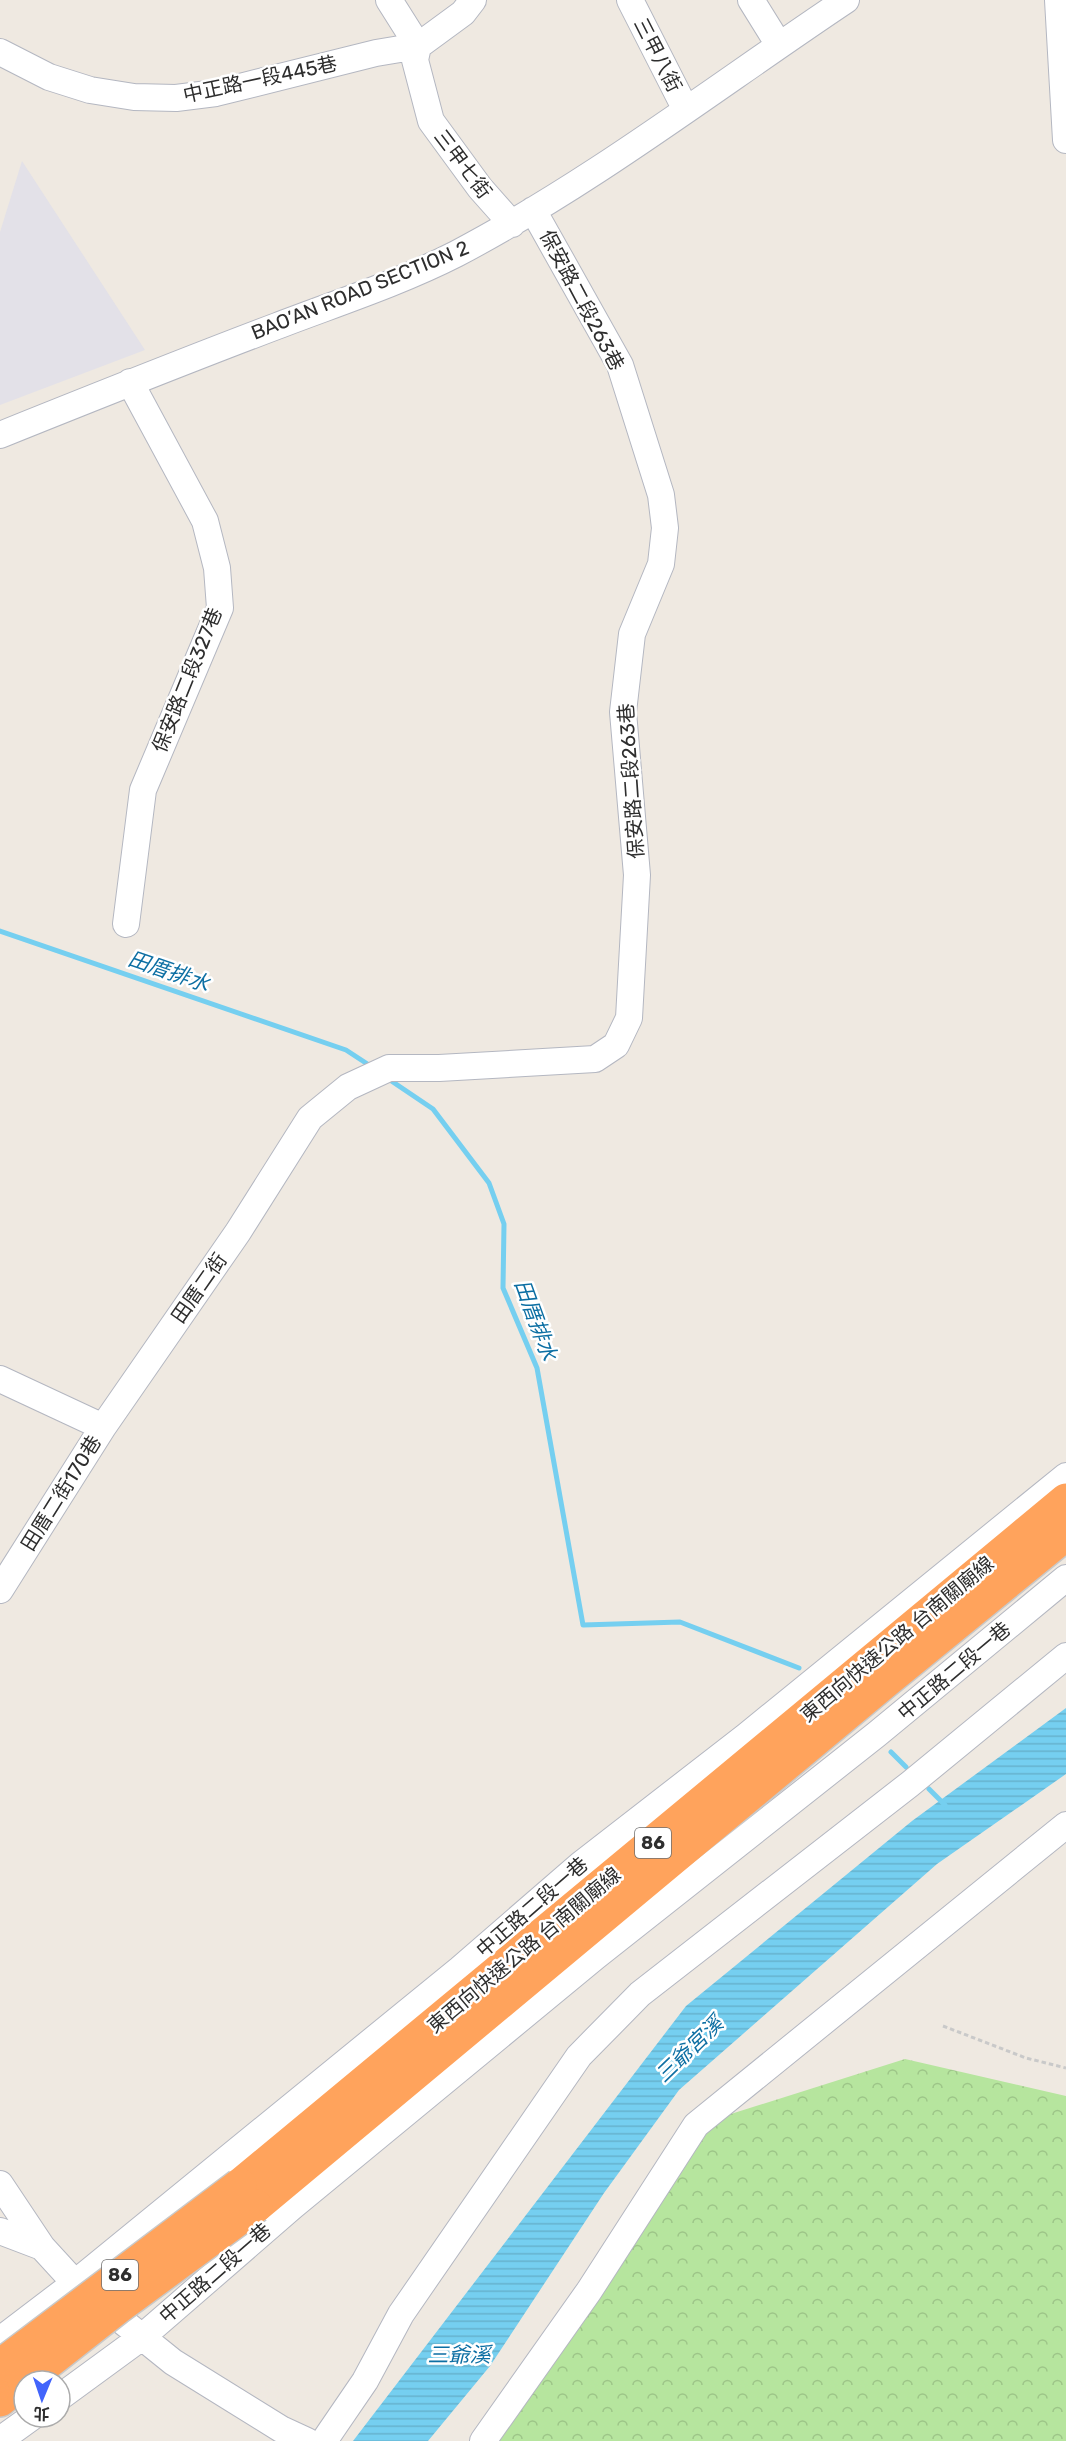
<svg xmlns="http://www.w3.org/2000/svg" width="1066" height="2441" viewBox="0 0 1066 2441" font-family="Rubik,'Noto Sans TC',sans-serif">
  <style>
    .industrial { fill: #e3e1e8 }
    .forest { fill: url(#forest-crowns) }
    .water { fill: url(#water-rules) }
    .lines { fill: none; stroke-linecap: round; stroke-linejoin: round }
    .stream { stroke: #75cff0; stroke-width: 5 }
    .minor-casing { stroke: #b4b7c1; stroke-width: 28 }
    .highway-casing { stroke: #c9c9c9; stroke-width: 36 }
    .path { stroke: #c9c9c9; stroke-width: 3; stroke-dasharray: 4.5 3; stroke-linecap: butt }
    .minor { stroke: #fff; stroke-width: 26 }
    .highway { stroke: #ffa35c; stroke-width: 33 }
    .highway-bridge-casing { stroke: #c9c9c9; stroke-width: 36; stroke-linecap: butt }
    .highway-bridge { stroke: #ffa35c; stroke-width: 33 }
    .labels { text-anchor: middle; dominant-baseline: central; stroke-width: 5; stroke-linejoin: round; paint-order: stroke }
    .shield { fill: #fff; stroke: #6d6d6d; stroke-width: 1.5 }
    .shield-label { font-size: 18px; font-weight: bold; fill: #2e2e2e }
    .street-label { font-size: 20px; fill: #2e2e2e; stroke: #fff }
    .water-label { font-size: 21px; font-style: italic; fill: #0d6fa3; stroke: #fff }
  </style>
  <defs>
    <pattern id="forest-crowns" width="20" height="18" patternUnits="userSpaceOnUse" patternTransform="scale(1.5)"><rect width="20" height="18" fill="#b6e59e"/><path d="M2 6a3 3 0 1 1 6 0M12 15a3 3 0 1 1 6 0" fill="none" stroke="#9dc588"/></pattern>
    <pattern id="water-rules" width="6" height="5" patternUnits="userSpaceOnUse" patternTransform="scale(1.5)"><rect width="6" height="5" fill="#75cff0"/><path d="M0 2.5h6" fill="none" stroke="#66b2ce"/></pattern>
  </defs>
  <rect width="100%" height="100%" fill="#efe9e1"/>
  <path class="industrial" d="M22,161L145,350L0,405V232Z"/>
  <path class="forest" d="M905,2059L1066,2096V2441H483L696,2125Z"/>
  <path class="water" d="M1066,1708V1774L937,1864L679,2090L604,2193L490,2366L428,2441H353L686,2006L912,1821Z"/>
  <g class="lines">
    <path class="stream" d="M0,931L346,1050L372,1067
      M387,1078L433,1109L489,1183L504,1224L503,1288L537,1368L583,1625L680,1622L799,1668
      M891,1752L906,1767
      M929,1789L945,1805"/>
    <defs>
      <path id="minor" d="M389,0L418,46L415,60L431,121L480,188L512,224
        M630,0L686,110
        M751,0L779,45
        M1058,0L1066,140
        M0,52L49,77L90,90L134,97L176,98L216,93L376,53L418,46L463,13L473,0
        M0,435C92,398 184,361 277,326C337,303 399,283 456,254C593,182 717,86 846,0
        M126,924L143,790L220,608L217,568L205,521L130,382
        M0,1379L103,1427
        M0,1590L103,1427L238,1232L310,1118L348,1087L389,1068H439L595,1059L616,1045L629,1018L637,875L623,712L632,634L661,564L665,528L661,495L620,365L533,210
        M0,2184L42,2247L75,2283L173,2362L281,2429L307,2441
        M0,2231L42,2247
        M0,2340L75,2283L460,1969L580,1865L745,1737L1066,1476
        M60,2397L142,2337L293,2206L595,1957L877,1734L1066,1578
        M0,2440L32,2417
        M324,2441L365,2381L401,2314L579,2056L640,1994L910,1784L1066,1656
        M483,2441L589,2291L696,2125L1066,1825"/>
      <path id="highway" d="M240,2185L1066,1500
        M256,2206L887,1680L1066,1534
        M0,2400L24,2381"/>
    </defs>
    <use href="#minor" class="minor-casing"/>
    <use href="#highway" class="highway-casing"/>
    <path class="path" d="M943,2026L1026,2058L1066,2068"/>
    <use href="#minor" class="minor"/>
    <use href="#highway" class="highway"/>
    <defs>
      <path id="highway-bridge" d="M0,2366L240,2185
        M24,2381L117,2308L256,2206"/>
    </defs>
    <use href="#highway-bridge" class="highway-bridge-casing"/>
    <use href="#highway-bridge" class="highway-bridge"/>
  </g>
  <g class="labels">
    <g class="shield">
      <rect x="635" y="1828" width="36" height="30" rx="4.5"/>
      <rect x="102" y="2260" width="36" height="30" rx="4.5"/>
    </g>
    <g class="shield-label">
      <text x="653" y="1843">86</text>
      <text x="120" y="2275">86</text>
    </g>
    <g class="street-label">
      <text transform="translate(658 55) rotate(63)">三甲八街</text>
      <text transform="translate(260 79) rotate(-12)">中正路一段445巷</text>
      <text transform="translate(463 164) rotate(53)">三甲七街</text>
      <text transform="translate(360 290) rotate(-22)">BAO’AN ROAD SECTION 2</text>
      <text transform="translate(582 300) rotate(62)">保安路二段263巷</text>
      <text transform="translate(187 680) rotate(-68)">保安路二段327巷</text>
      <text transform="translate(631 781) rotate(-94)">保安路二段263巷</text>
      <text transform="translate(199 1288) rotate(-55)">田厝二街</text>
      <text transform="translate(61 1493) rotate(-58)">田厝二街170巷</text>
      <text transform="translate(897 1639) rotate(-40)">東西向快速公路 台南關廟線</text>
      <text transform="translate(954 1671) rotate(-40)">中正路二段一巷</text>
      <text transform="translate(532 1907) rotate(-41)">中正路二段一巷</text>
      <text transform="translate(524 1950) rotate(-40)">東西向快速公路 台南關廟線</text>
      <text transform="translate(215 2273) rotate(-41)">中正路二段一巷</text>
    </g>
    <g class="water-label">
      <text transform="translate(169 971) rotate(19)">田厝排水</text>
      <text transform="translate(536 1320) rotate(70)">田厝排水</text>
      <text transform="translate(689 2049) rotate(-44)">三爺宮溪</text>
      <text x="459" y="2354">三爺溪</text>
    </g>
  </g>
  <g transform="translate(42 2399) rotate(182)"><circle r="28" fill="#ffffff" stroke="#ababab" stroke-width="1.5"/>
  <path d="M0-4.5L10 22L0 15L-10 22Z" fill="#4264fb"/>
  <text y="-9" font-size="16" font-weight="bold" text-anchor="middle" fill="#2e2e2e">北</text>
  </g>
</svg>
